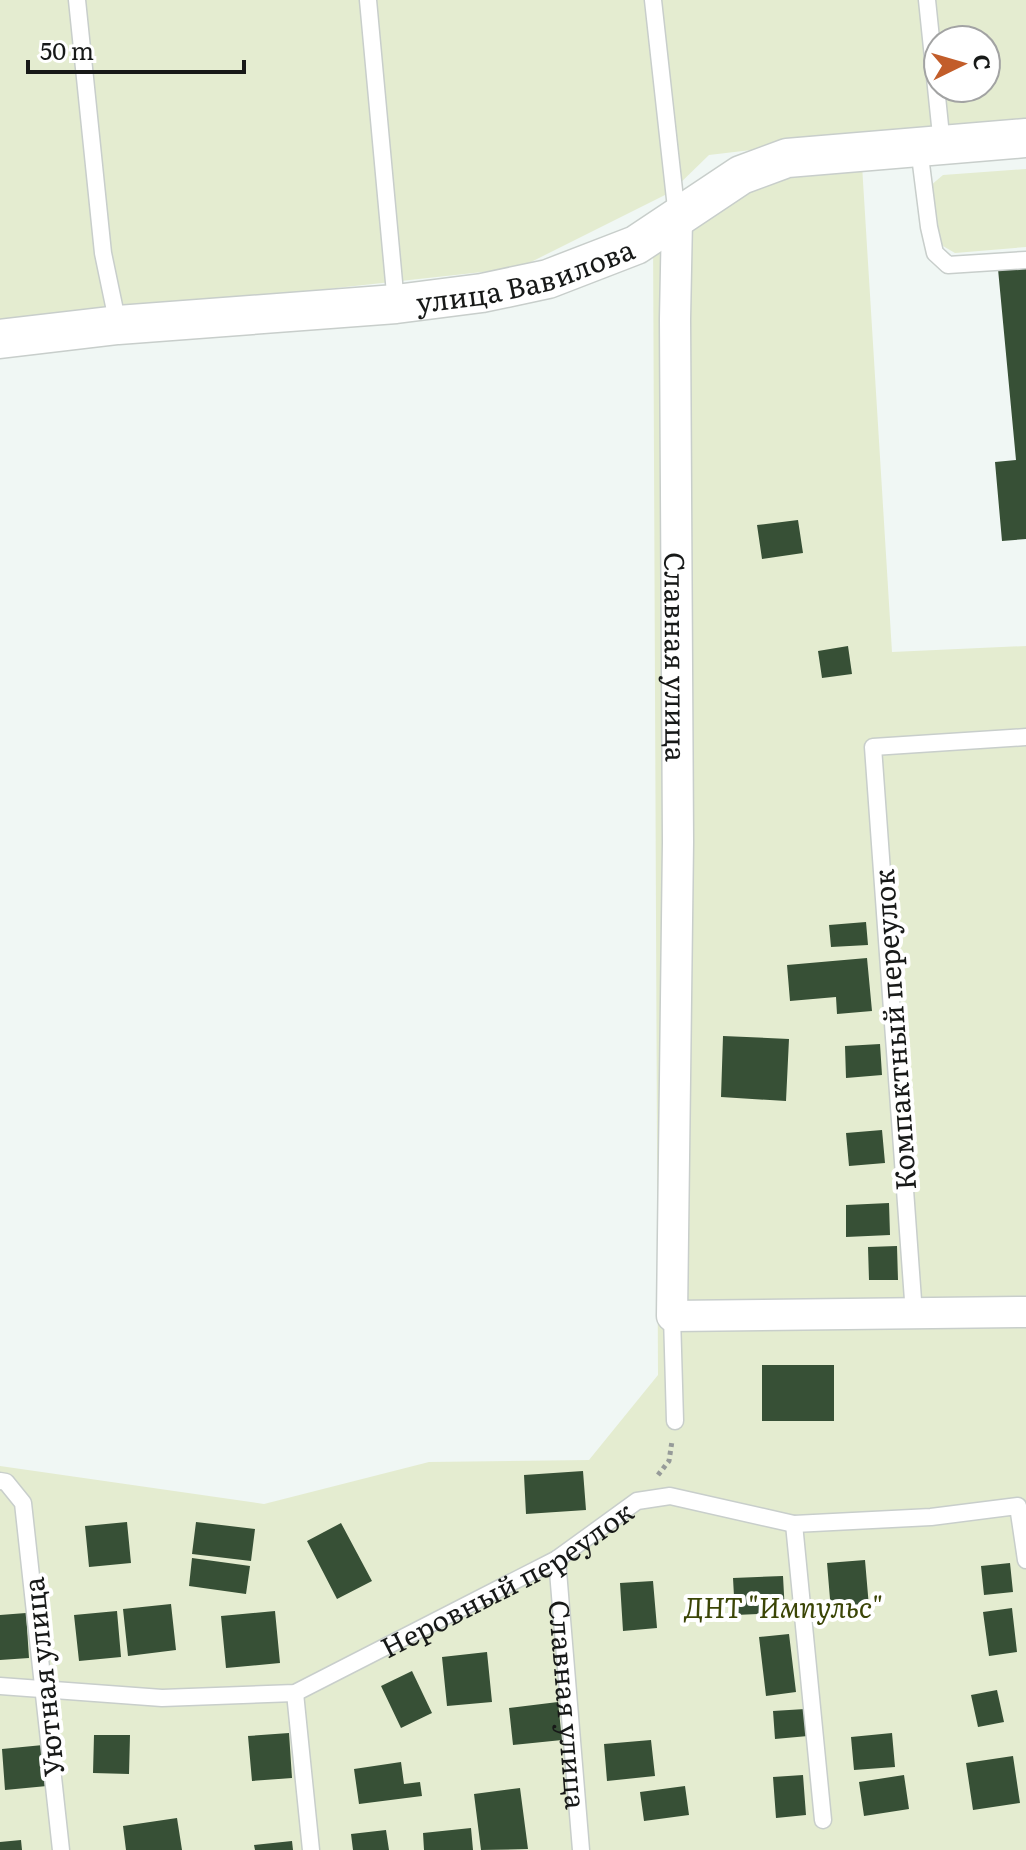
<svg xmlns="http://www.w3.org/2000/svg" width="1026" height="1850" viewBox="0 0 1026 1850" font-family="Literata,serif">
  <style>
    .green { fill: #e4ecd0; fill-rule: evenodd }
    .building { fill: #375036 }
    .lines { fill: none; stroke-linecap: round; stroke-linejoin: round }
    .service-casing { stroke: #c8cecb; stroke-width: 19 }
    .minor-casing { stroke: #c8cecb; stroke-width: 33 }
    .tertiary-casing { stroke: #c8cecb; stroke-width: 41 }
    .path { stroke: #969b99; stroke-width: 5; stroke-dasharray: 4 4; stroke-linecap: butt }
    .service { stroke: #fff; stroke-width: 16 }
    .minor { stroke: #fff; stroke-width: 30 }
    .tertiary { stroke: #fff; stroke-width: 38 }
    .labels { text-anchor: middle; dominant-baseline: central; stroke-width: 8; stroke-linejoin: round; paint-order: stroke }
    .street-label { font-size: 28px; fill: #171918; stroke: #fff }
    .park-label { font-size: 28px; font-style: italic; fill: #3b4506; stroke: #fff }
  </style>
  <rect width="100%" height="100%" fill="#f0f7f4"/>
  <path class="green" d="M0,0H1026V118L709,155L671,192L519,268L0,325ZM938,40H986V88H938Z
    M862,165L892,652L1026,646V1850H0V1466L264,1504L429,1462L589,1460L658,1375L653,230L724,173Z
    M1026,169V247L955,253L936,242L930,186L943,175Z"/>
  <path class="building" d="M1026,267V539L1002,541L995,462L1016,460L998,269Z
    M798,520L803,553L762,559L757,525Z
    M848,646L852,674L822,678L818,651Z
    M866,922L868,945L831,947L829,925Z
    M867,958L872,1011L837,1014L836,997L790,1001L787,965Z
    M723,1036L789,1039L786,1101L721,1097Z
    M880,1044L882,1075L846,1078L845,1046Z
    M882,1130L885,1163L849,1166L846,1133Z
    M889,1203L890,1235L846,1237V1205Z
    M897,1246L898,1280H869L868,1247Z
    M762,1365H834V1421H762Z
    M583,1471L586,1510L526,1514L524,1475Z
    M127,1522L131,1563L89,1567L85,1526Z
    M196,1522L255,1529L251,1561L192,1554Z
    M341,1523L372,1581L337,1599L307,1541Z
    M192,1558L250,1566L246,1594L189,1586Z
    M865,1560L869,1607L831,1611L827,1563Z
    M1010,1563L1013,1592L984,1595L981,1566Z
    M783,1576L785,1613L735,1615L733,1578Z
    M653,1581L657,1628L623,1631L620,1583Z
    M171,1604L176,1650L128,1656L123,1609Z
    M1012,1608L1017,1652L989,1656L983,1612Z
    M117,1611L121,1657L79,1661L74,1615Z
    M275,1611L280,1663L226,1668L221,1616Z
    M26,1613L29,1658L0,1660V1615Z
    M789,1634L796,1692L766,1696L759,1637Z
    M487,1652L492,1702L447,1706L442,1657Z
    M412,1671L432,1713L401,1728L381,1686Z
    M997,1690L1004,1722L978,1727L971,1695Z
    M558,1702L562,1740L513,1745L509,1708Z
    M805,1709L808,1736L775,1739L773,1711Z
    M289,1733L292,1778L252,1781L248,1736Z
    M892,1733L895,1767L854,1770L851,1737Z
    M94,1735H130L129,1774L93,1773Z
    M651,1740L655,1776L607,1781L604,1744Z
    M43,1745L47,1786L5,1790L2,1749Z
    M1013,1756L1020,1803L973,1810L966,1763Z
    M401,1762L404,1784L420,1782L422,1796L359,1804L354,1769Z
    M803,1775L806,1815L776,1818L773,1777Z
    M904,1775L909,1809L864,1816L859,1782Z
    M685,1786L689,1815L644,1821L640,1792Z
    M520,1788L528,1849L481,1850L474,1794Z
    M177,1818L182,1850H126L123,1826Z
    M471,1828L473,1850H424L423,1833Z
    M386,1830L389,1850H353L351,1834Z
    M21,1840L22,1850H0V1842Z
    M292,1841L293,1850H255L254,1845Z"/>
  <g class="lines">
    <defs>
      <g id="service">
        <path d="M77,0L103,253L118,325"/>
        <path d="M368,0L396,304"/>
        <path d="M653,0L677,217"/>
        <path d="M927,0L942,145"/>
        <path d="M919,148L929,227L935,253L948,265L1026,260"/>
        <path d="M914,1314L873,747L1026,737"/>
        <path d="M672,1316L675,1421"/>
        <path d="M0,1481L6,1482L23,1503L61,1850"/>
        <path d="M794,1524L823,1820"/>
        <path id="s1" d="M557,1559L581,1850"/>
        <path id="s2" d="M0,1686L162,1698L295,1693L557,1559L637,1501L670,1496L794,1524L931,1517L1018,1506L1026,1560"/>
        <path d="M295,1693L311,1850"/>
      </g>
      <g id="minor">
        <path id="s3" d="M677,219L675,319L678,842L672,1316L1026,1312"/>
      </g>
      <g id="tertiary">
        <path id="s4" d="M0,339L118,325L396,304L482,293L548,279L636,245L741,175L787,158L1026,138"/>
      </g>
    </defs>
    <use href="#service" class="service-casing"/>
    <use href="#minor" class="minor-casing"/>
    <use href="#tertiary" class="tertiary-casing"/>
    <path class="path" d="M658,1475L669,1461L672,1441"/>
    <use href="#service" class="service"/>
    <use href="#minor" class="minor"/>
    <use href="#tertiary" class="tertiary"/>
  </g>
  <g class="labels">
    <g class="street-label">
      <text stroke="none"><textPath href="#s4" startOffset="530">улица Вавилова</textPath></text>
      <text stroke="none"><textPath href="#s3" startOffset="438">Славная улица</textPath></text>
      <text transform="translate(893 1030) rotate(-94)">Компактный переулок</text>
      <text stroke="none"><textPath href="#s2" startOffset="536">Неровный переулок</textPath></text>
      <text transform="translate(42 1677) rotate(-96)">Уютная улица</text>
      <text stroke="none"><textPath href="#s1" startOffset="146">Славная улица</textPath></text>
    </g>
    <g class="park-label">
      <text x="783" y="1606">ДНТ "Импульс"</text>
    </g>
  </g>
  <g transform="translate(962 64) rotate(85)"><circle r="38" fill="#ffffff" stroke="#a2a3a3" stroke-width="2"/>
  <path d="M0-6L14 30L0 20L-14 30Z" fill="#c25d2a"/>
  <text y="-12" font-size="22" font-weight="bold" text-anchor="middle" fill="#171918">С</text>
  </g>
  <path d="M28 60v12h216v-12" fill="none" stroke="#171918" stroke-width="4"/>
  <text x="40" y="60" font-size="24" fill="#171918" stroke="#ffffff" stroke-width="6" paint-order="stroke">50 m</text>
</svg>
